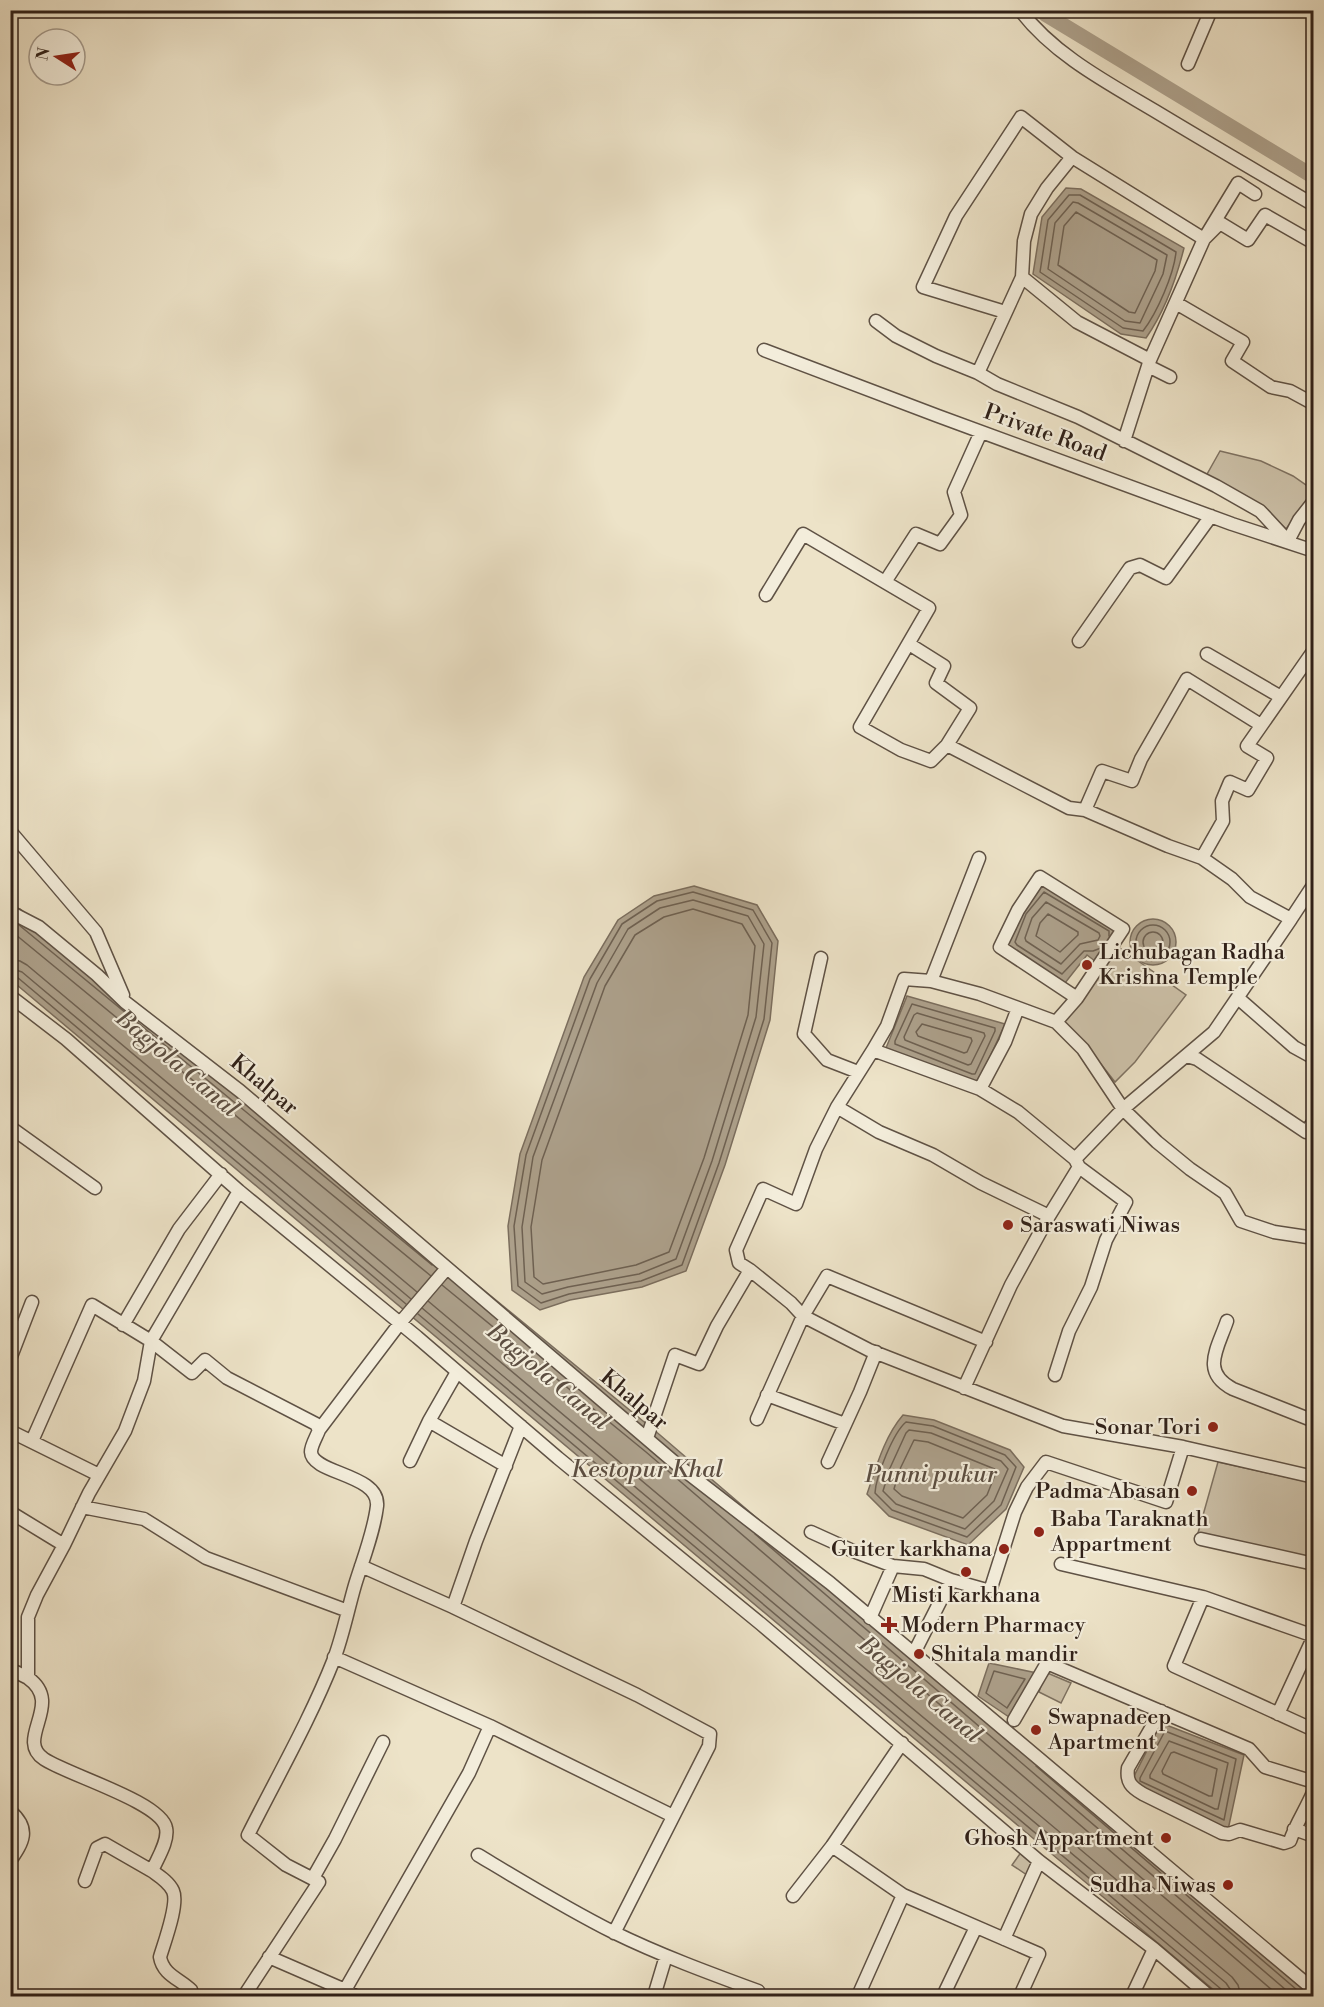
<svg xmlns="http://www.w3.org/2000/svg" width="1324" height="2007" viewBox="0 0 1324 2007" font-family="'Libre Bodoni',serif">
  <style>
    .green { fill: #cdc2aa; stroke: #7e7262; stroke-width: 1.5 }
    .water { fill: #ada18c; stroke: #7b6e5e; stroke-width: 1.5 }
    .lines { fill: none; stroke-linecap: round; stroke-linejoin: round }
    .shore { stroke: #6e6152; stroke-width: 1.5 }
    .canal { stroke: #ada18c; stroke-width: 15 }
    .minor-casing { stroke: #5f5245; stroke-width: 15 }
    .minor { stroke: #f3eddb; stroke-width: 12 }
    .poi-dot { fill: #8f2418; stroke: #f3eddb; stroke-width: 2 }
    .labels { text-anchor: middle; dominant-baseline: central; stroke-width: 4.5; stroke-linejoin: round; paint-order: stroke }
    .street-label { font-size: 22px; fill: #302119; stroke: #f3eddb }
    .poi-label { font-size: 22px; fill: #302119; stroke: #f3eddb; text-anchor: start }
    .water-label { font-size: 24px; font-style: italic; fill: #5c4e41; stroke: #f3eddb }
  </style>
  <rect width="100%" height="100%" fill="#ede3c8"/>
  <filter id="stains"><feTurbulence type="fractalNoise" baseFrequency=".00333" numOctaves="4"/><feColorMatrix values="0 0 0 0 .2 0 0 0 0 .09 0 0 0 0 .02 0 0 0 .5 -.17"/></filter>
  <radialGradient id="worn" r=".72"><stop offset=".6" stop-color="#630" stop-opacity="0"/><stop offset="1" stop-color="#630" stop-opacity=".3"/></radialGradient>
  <path class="green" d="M1220,451L1261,461L1293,476L1313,490V493L1286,529L1264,508L1206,476Z
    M1117,946L1186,995L1135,1062L1115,1082L1086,1045L1061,1021Z
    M1218,1462L1313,1483V1515L1309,1559L1198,1533Z
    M1045,1672L1071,1683L1061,1703L1039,1692Z
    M1022,1851L1037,1862L1027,1875L1012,1865Z"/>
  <path class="water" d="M1066,188L1081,189L1184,248C1176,280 1165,311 1146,338L1121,334L1033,274L1042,217Z
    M1042,883L1120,930L1095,961L1087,955L1065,983L1007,946L1020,912Z
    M694,886L757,905L778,941L770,1020L725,1165L686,1271L642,1287L570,1300L540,1310L512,1290L508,1226L520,1154L584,977L618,920L654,896Z
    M10,906L20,909L660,1435L1313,1996H1221L11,980Z
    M1130 942a23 23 0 1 1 46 0a23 23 0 1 1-46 0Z
    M907,996L1005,1024L978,1083L886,1048Z
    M903,1415L934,1420L1010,1450L1024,1467L1006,1509L968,1545L889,1516L867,1494C876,1468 884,1437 903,1415Z
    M989,1663L1037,1673L1009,1717L978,1696Z
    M1161,1723L1244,1755L1228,1830L1130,1784Z"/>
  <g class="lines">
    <path class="shore" d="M1069,195H1080L1176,252C1174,274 1157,313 1143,331L1123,328L1040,272L1048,220Z
      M1073,202L1078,203L1167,255L1163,274L1140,323L1125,321L1048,269L1055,223Z
      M1076,212L1157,260L1155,271L1135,313L1129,312L1058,265L1064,226Z
      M693,892L753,910L772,943L764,1019L719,1163L682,1265L641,1281L569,1294L541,1303L518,1286L514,1226L526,1155L590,979L622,924L657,901Z
      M693,900L748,916L764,944L756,1017L712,1161L676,1259L639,1274L568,1287L542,1294L525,1282L522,1227L533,1157L597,983L628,929L660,908Z
      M1046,902L1099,933L1100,936L1098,940L1080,944L1061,964L1026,941L1025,938L1032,918Z
      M693,909L742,924L755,946L748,1015L704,1158L669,1252L636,1265L543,1284L534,1277L531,1227L542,1160L605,986L635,935L664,917Z
      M1048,914L1078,932V935L1060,952L1036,936L1040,923Z
      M1136 942a17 17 0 1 1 34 0a17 17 0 1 1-34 0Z
      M19,925L432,1265
      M10,930L431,1276
      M1143 942a10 10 0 1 1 20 0a10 10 0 1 1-20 0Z
      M1101,948L1093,951H1084L1062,974L1017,945L1015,942L1026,914L1044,892L1109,931V936
      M10,959L20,961L27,965L417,1292
      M10,968L22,972L411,1299
      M10,976L17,977L406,1304
      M912,1004L995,1028V1031L975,1074H972L895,1044V1041Z
      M917,1013L984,1033L985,1036L971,1064L968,1065L905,1040L904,1037L914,1015Z
      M922,1024L971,1038L972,1041L967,1052L964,1053L918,1036L916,1032Z
      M442,1285L646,1452L1279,1996
      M428,1301L1232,1977L1238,1985L1241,1996
      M422,1308L1226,1983L1230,1989L1232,1996
      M418,1314L1221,1989L1224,1996
      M906,1422L933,1426L1005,1455L1016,1467L1001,1505L967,1537L892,1510L875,1493C876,1476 893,1433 906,1422Z
      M909,1430L931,1433L1001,1461L1008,1469L994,1501L965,1529L896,1504L883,1491L890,1468L906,1433Z
      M914,1440L928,1442L997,1470L987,1495L963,1518L902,1496L894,1489L899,1471Z
      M755,1534L1293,1996
      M994,1671L1025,1679L1007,1708L986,1693Z
      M1165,1731L1236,1759L1224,1820L1140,1781V1778Z
      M1169,1741L1228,1763L1218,1809H1215L1150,1778V1775Z
      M1174,1752L1217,1769L1212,1796H1209L1163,1774L1162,1771L1171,1753Z
      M1036,1766L1304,1996"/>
    <path class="canal" d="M1044,10L1045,14L1314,177"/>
    <defs>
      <path id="minor" d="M1020,10C1054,55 1108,83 1155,111C1208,143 1261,174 1314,205
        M1188,64L1211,10
        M1022,277L1077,322L1150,360L1204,239L1238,183L1255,194
        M1176,303L1243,342L1232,361L1271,387L1290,391L1314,404
        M1005,312L923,287L956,216L1021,117L1072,157
        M876,321L896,336L936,356L978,373L997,384L1078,417L1216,486L1260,511L1288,541L1299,520L1314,501
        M764,350L938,416L1232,524L1314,551
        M1150,360L1148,366L1170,377
        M978,373L1022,277L1024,241L1031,214L1047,188L1072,157L1204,239L1220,223L1248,240L1265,215L1314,243
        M1124,441L1148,366
        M885,582L916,534L940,544L961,515L954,492L981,432
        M766,595L803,534L929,608L860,727L901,750L931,761L947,745L970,708L936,683L944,666L909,644
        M1079,641L1130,568L1140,565L1166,578L1211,516
        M1207,654L1281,697
        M947,745L1069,808L1085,810L1168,846L1202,858L1232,879L1250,897L1291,919L1214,1032L1123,1109L1075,1159L1079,1167L1049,1216L1011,1285L964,1388
        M1085,810L1102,771L1132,781L1141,759L1187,679L1261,725
        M10,831L96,932L123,995
        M1202,858L1223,821L1222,801L1230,782L1248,790L1267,758L1247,746L1314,650
        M10,912L39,927L97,975L125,1002L240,1091L680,1467L830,1583L1314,1990
        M1291,919L1314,884
        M821,958L804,1034L827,1060L858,1072
        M931,981L979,858
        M10,996L66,1039L239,1191L417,1337L558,1458L761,1624L1039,1861L1154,1949L1209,1996
        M1238,998L1294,1047L1314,1058
        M1056,1022L1077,998L1123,929L1040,877L1018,910L1000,947L1077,998
        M873,1050L887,1026L904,979L931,981L980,994L1056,1022L1083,1049L1123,1109L1157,1142L1190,1169L1225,1193L1241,1221L1274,1232L1314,1238
        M1187,1056L1197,1059L1306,1132L1314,1121
        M980,1089L1005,1042L1018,1008
        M837,1107L879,1132L933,1155L981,1183L1049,1216
        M10,1127L95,1188
        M750,1270L791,1303L803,1316L827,1276L986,1342
        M1227,1321C1218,1348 1200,1372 1233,1389L1314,1421
        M123,1325L179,1229L221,1174
        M10,1359L32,1302
        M1055,1375L1069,1331L1091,1287L1106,1240L1126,1202L1079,1167
        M767,1395L845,1424
        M757,1419L803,1316L869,1350L1063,1426L1183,1447L1314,1477
        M429,1421L506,1466
        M319,1430L400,1323L447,1268
        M10,1431L99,1475
        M647,1438L675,1355L699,1364L717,1326L750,1270L739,1263L736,1250L763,1189L796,1204L816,1149L837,1107L873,1050L980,1089L1018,1112L1075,1159
        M32,1441L92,1305L151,1341L192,1373L205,1360L227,1378L316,1424L319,1430C317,1436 311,1445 311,1452C312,1474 380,1474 377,1506C374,1532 363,1559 355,1585C348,1609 343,1635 334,1659C310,1720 277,1777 248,1835L286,1865L319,1882L244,1996
        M410,1461L429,1421L457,1372
        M828,1462L860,1392L876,1352
        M82,1507L144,1519L206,1558L348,1611
        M10,1512L64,1545
        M811,1532L853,1551L893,1566L924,1569L951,1580L990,1591L1015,1512L1027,1487L1046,1462L1166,1502L1183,1447
        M1201,1539L1314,1564
        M1061,1564L1203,1597
        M361,1566L453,1607L637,1695L710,1734L709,1746L614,1933
        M453,1607L476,1541L521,1426
        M870,1618L893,1566
        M1314,1636L1203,1597L1174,1666L1314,1730
        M914,1653L951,1580
        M334,1657L490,1726L673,1816
        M10,1669L28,1678
        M1161,1711L1128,1768C1126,1782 1131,1787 1143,1794L1222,1833L1229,1834L1240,1830L1284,1843L1290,1841C1296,1823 1307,1808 1314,1790
        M1278,1714L1314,1636
        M1014,1720L1047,1663L1249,1749L1265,1767L1314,1782
        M10,1811C31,1829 23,1842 10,1861
        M1294,1829L1314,1836
        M832,1846L903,1895L1039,1954L1020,1996
        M478,1855C523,1882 567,1909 613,1932C660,1955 709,1973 758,1991L757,1996
        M313,1878L335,1839L383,1742
        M85,1881L97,1848L105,1844L152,1871
        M793,1896L832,1846L902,1743
        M1004,1939L1039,1861
        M269,1957L345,1990L355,1996
        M345,1990L469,1773L490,1726
        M193,1996L191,1990C180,1979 163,1975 160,1957C164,1943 179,1904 173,1891C169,1882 159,1876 152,1871C157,1859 169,1841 166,1828C161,1802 68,1775 44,1759C14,1739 65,1704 28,1678V1617L37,1595L64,1545L89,1493L125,1431L144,1381L151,1341L239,1191
        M654,1996L666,1956
        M858,1996L903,1895
        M943,1996L976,1927
        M1132,1996L1154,1949"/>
    </defs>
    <use href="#minor" class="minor-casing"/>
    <use href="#minor" class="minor"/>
  </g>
  <g class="poi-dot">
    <circle cx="1087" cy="965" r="6"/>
    <circle cx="1008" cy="1225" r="6"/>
    <circle cx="1213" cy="1427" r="6"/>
    <circle cx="1192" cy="1491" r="6"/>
    <circle cx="1039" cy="1532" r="6"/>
    <circle cx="1004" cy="1549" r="6"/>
    <circle cx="966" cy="1572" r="6"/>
    <path d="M886 1616h6v6h6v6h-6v6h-6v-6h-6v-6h6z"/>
    <circle cx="919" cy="1654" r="6"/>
    <circle cx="1036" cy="1730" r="6"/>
    <circle cx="1166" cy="1838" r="6"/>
    <circle cx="1228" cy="1885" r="6"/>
  </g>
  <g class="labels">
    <g class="street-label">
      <text transform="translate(1045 433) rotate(20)">Private Road</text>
      <text transform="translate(264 1085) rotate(40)">Khalpar</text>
      <text transform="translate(634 1400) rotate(40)">Khalpar</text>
    </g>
    <g class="poi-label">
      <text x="1099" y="952">Lichubagan Radha<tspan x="1099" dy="25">Krishna Temple</tspan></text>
      <text x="1020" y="1225">Saraswati Niwas</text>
      <text x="1201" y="1427" text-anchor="end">Sonar Tori</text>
      <text x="1180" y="1491" text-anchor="end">Padma Abasan</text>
      <text x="1051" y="1519">Baba Taraknath<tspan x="1051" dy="25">Appartment</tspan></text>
      <text x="992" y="1549" text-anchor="end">Guiter karkhana</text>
      <text x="966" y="1595" text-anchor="middle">Misti karkhana</text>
      <text x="901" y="1625">Modern Pharmacy</text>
      <text x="931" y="1654">Shitala mandir</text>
      <text x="1048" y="1717">Swapnadeep<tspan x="1048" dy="25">Apartment</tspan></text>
      <text x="1154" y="1838" text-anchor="end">Ghosh Appartment</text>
      <text x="1216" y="1885" text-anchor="end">Sudha Niwas</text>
    </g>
    <g class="water-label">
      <text transform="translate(177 1064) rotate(40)">Bagjola Canal</text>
      <text transform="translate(548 1377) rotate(40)">Bagjola Canal</text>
      <text x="647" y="1470">Kestopur Khal</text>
      <text x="931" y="1475">Punni pukur</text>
      <text transform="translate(920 1690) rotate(40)">Bagjola Canal</text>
    </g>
  </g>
  <rect width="1324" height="2007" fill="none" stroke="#ede3c8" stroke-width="36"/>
  <rect x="12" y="12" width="1300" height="1983" fill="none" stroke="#302119" stroke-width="3"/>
  <rect x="18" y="18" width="1288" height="1971" fill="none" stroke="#302119" stroke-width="1.5"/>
  <g transform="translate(57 57) rotate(282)"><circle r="28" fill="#f3eddb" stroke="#a59b8d" stroke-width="1.5"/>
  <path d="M0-4.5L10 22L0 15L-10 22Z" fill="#8f2418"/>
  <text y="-9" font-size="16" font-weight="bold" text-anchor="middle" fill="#302119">N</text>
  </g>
  <rect width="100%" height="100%" filter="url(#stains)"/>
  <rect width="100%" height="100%" fill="url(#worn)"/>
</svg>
